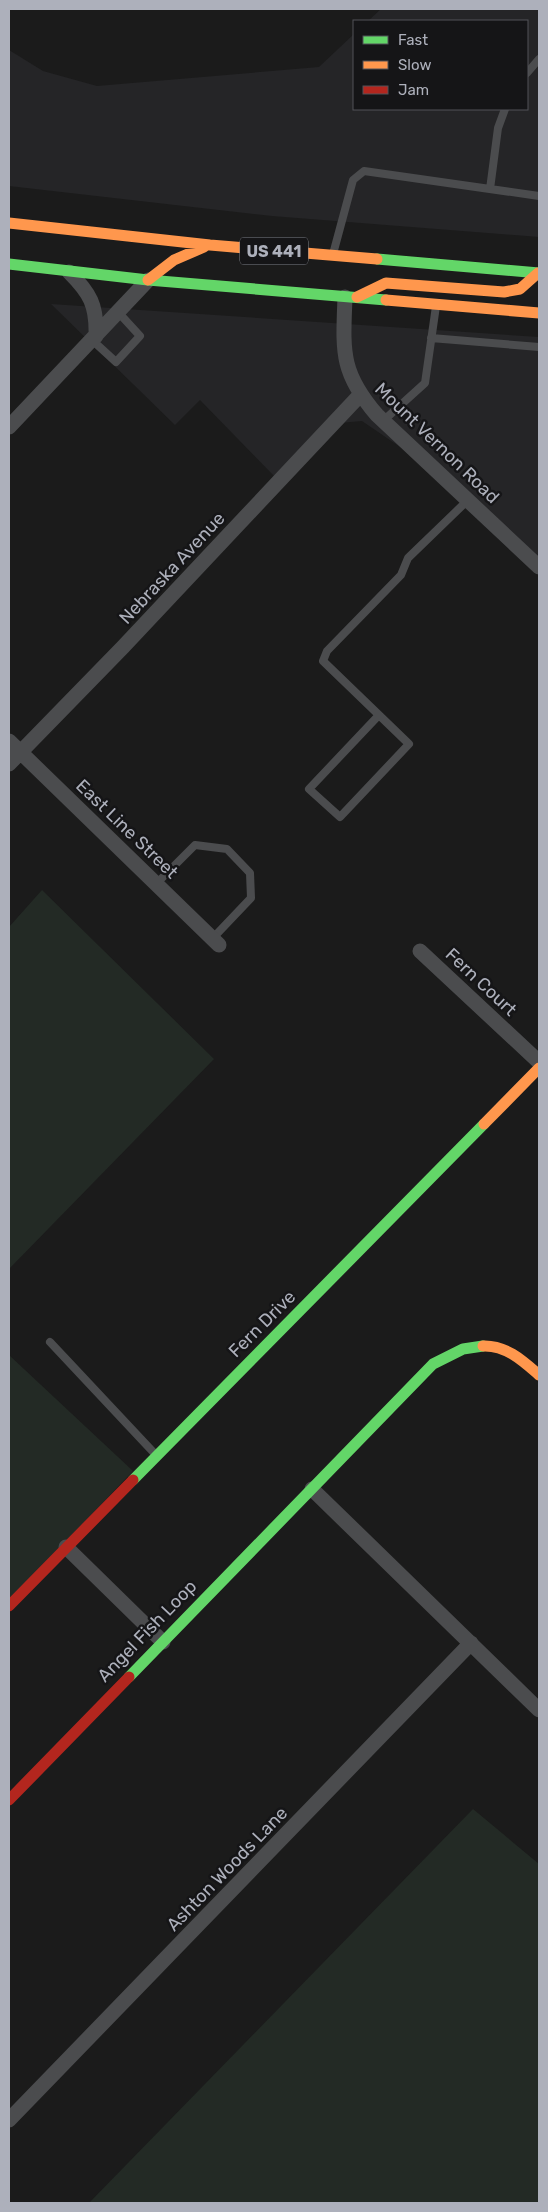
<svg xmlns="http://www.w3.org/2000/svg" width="548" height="2212" viewBox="0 0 548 2212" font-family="Rubik,sans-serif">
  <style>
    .built { fill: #252527 }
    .green { fill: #232a25 }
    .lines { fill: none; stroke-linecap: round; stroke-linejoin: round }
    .lane { stroke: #4b4c4e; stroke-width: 8 }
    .street { stroke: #4b4c4e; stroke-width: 15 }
    .fast { stroke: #63d668; stroke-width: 11 }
    .slow { stroke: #ff974d; stroke-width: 11 }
    .jam { stroke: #b3261e; stroke-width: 11 }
    .labels { text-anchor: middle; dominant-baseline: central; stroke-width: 5; stroke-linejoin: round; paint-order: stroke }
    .shield { fill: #151517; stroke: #7f828a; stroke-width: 1 }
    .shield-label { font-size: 16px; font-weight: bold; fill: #adb0bb }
    .street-label { font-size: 18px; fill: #adb0bb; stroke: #151517 }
  </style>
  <rect width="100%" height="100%" fill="#1b1b1b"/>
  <path class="built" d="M381,9H539V237L272,216L9,186V50L43,71L97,86L319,67L354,34V109H527V21H368Z
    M51,304L539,337V569L450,481L362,421L339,423L278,480L200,400L175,425Z"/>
  <path class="green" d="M42,890L214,1059L9,1269V927Z
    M9,1355L133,1471L9,1601Z
    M473,1809L539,1864V2203H89Z"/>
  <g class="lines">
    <path class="lane" d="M527,73L539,59
      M490,189L498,128L505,109
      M333,254L353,180L364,171L539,196
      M431,338L539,347
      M92,340L116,362L140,336L118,312
      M383,421L425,383L436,306
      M379,715L309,789L340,817L409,744L323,661L327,651L401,575L408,558L468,500
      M156,884L195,845L227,849L250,873L251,898L212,939
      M50,1342L156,1455"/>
    <path class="street" d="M69,272C90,293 97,305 96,336
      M345,297C343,351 340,372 377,415L539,567
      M9,427L148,280
      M9,741L219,945
      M9,764L123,647L360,395
      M420,951L539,1062
      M312,1489L539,1710
      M66,1547L163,1642
      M9,2120L471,1643"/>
    <path class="fast" d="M377,259L539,273
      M9,264L148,280L386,300
      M133,1480L484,1124
      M129,1677L433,1364L463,1349L483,1346"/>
    <path class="slow" d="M9,223L210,245L377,259
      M148,280L174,260L204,247
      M357,297L386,283L504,292L520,289L538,273
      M386,300L539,313
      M484,1124L539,1068
      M483,1346C506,1345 523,1361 539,1375"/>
    <path class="jam" d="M9,1606L133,1480
      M9,1800L129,1677"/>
  </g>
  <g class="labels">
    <rect class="shield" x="240" y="237.5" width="68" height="27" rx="4"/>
    <g class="shield-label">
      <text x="274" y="251">US 441</text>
    </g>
    <g class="street-label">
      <text transform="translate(437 443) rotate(44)">Mount Vernon Road</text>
      <text transform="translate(172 568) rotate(-47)">Nebraska Avenue</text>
      <text transform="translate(127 829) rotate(44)">East Line Street</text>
      <text transform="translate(481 982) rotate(43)">Fern Court</text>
      <text transform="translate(262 1324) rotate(-45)">Fern Drive</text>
      <text transform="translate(147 1631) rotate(-46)">Angel Fish Loop</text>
      <text transform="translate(227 1869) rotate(-46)">Ashton Woods Lane</text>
    </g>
  </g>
  <rect width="548" height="2212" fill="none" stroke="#adb0bb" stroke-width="20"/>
  <rect x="353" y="20" width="175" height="90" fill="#151517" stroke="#525359"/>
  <rect x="363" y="36" width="25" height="8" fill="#63d668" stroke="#525359"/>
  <text x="398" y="45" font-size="15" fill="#adb0bb">Fast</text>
  <rect x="363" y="61" width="25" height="8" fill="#ff974d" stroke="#525359"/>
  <text x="398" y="70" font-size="15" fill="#adb0bb">Slow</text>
  <rect x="363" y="86" width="25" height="8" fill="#b3261e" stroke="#525359"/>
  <text x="398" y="95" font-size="15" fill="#adb0bb">Jam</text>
</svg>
